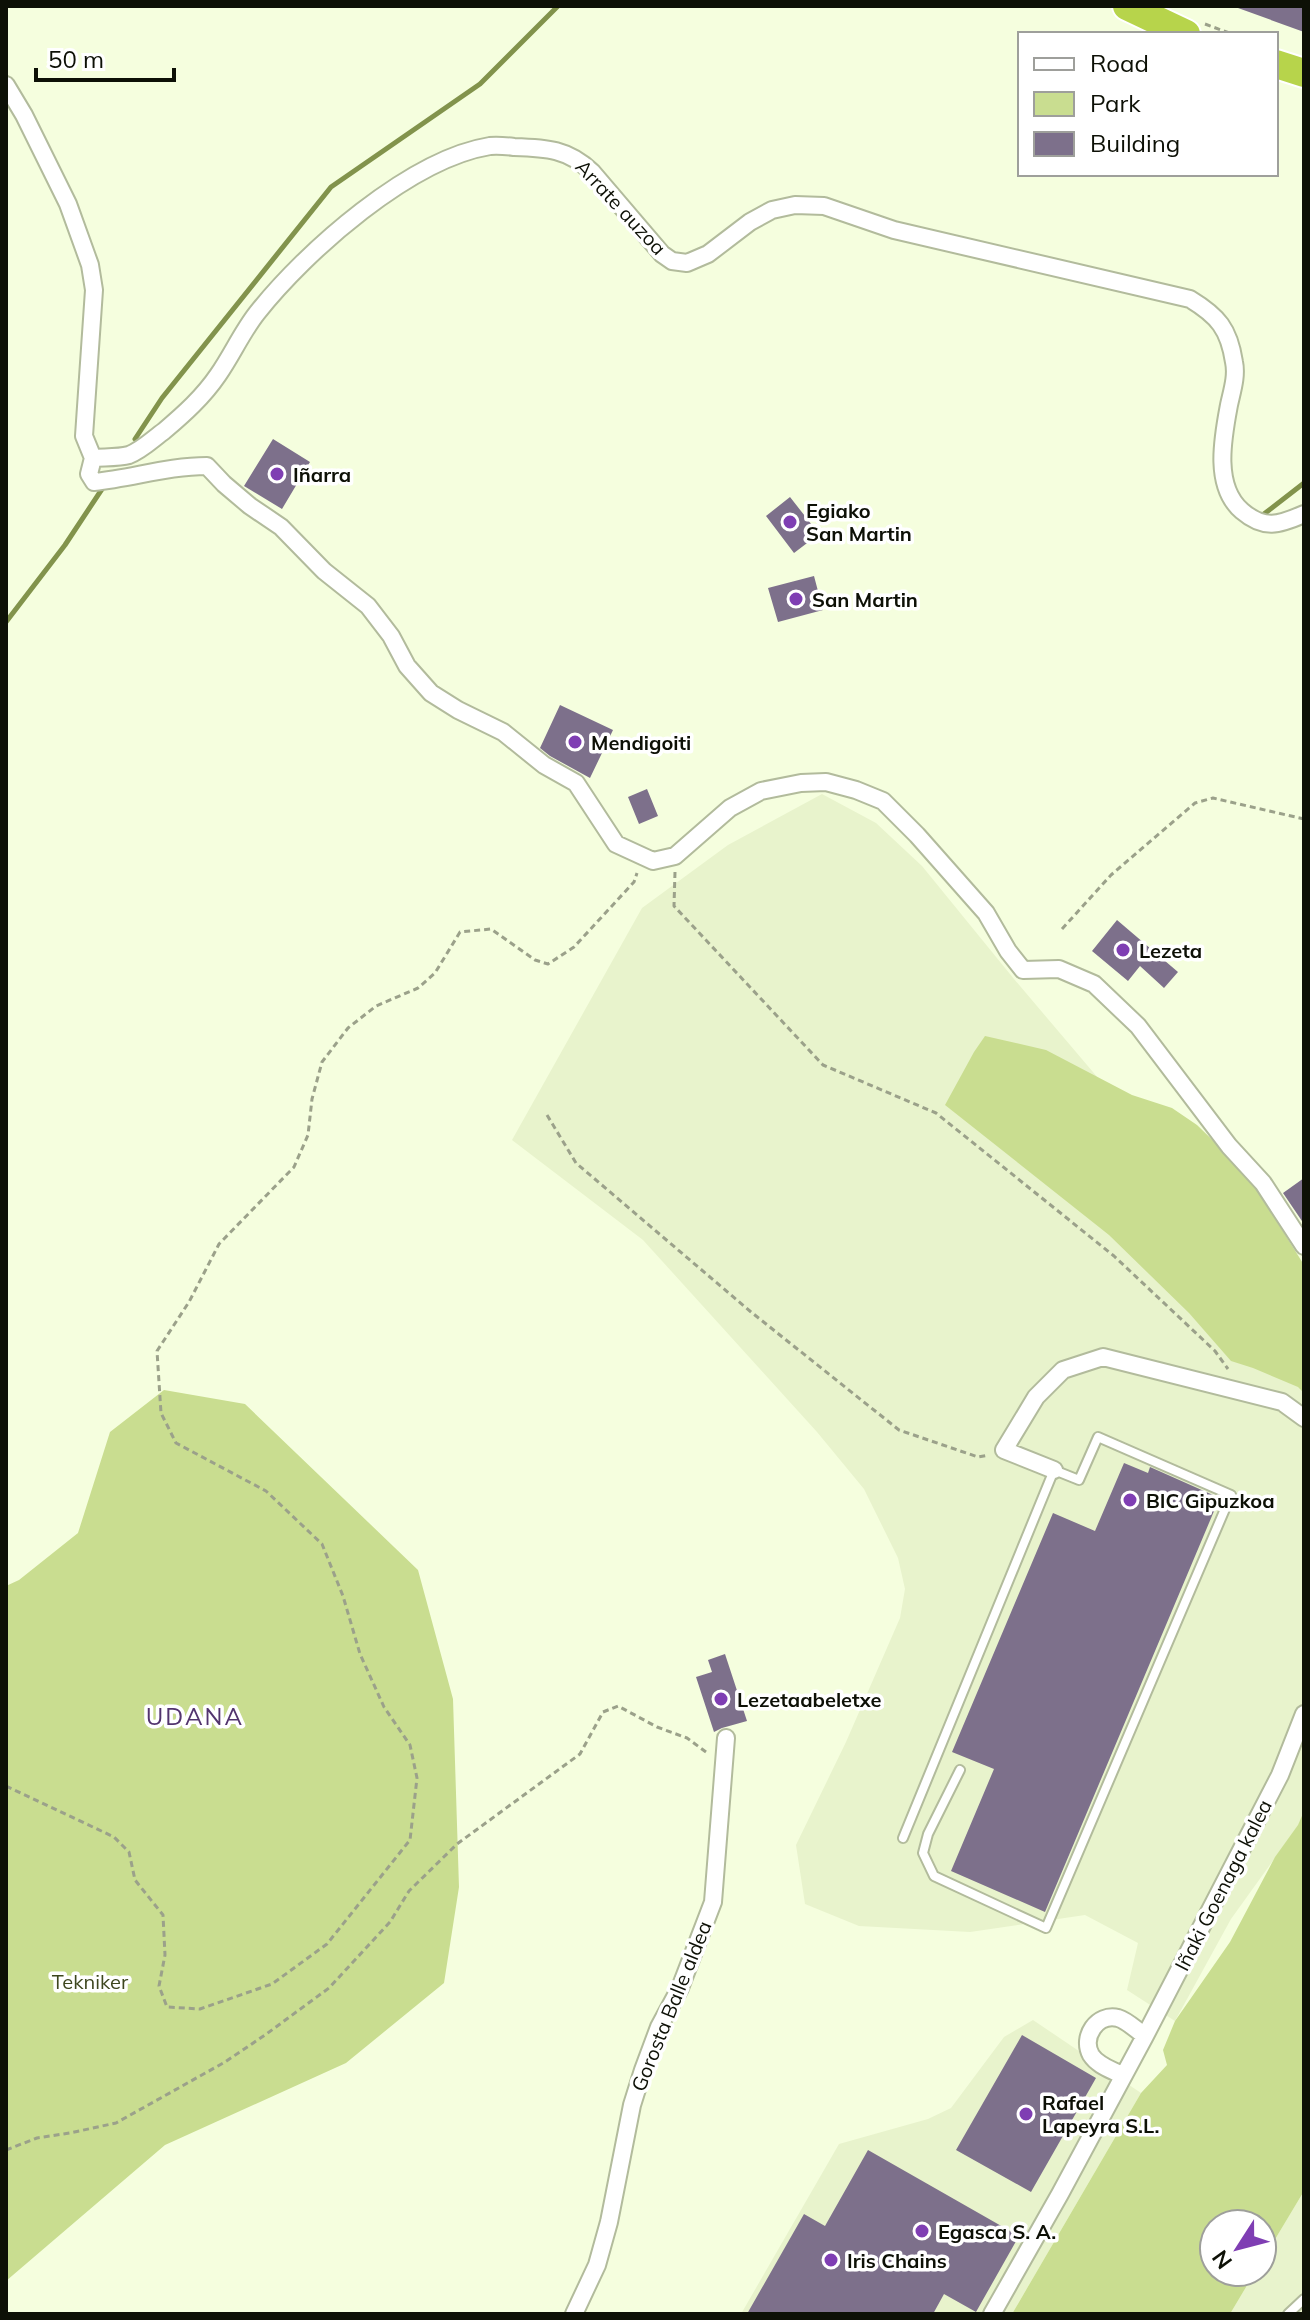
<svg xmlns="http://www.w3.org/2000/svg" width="1310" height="2320" viewBox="0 0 1310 2320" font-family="Mulish,sans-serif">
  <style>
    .built { fill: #e8f3cc }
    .green { fill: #c9dd90 }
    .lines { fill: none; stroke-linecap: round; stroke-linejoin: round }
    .stream { stroke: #82934c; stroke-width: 5 }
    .building { fill: #7d708b }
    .lane-casing { stroke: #b2bb9c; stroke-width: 12 }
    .street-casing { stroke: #b2bb9c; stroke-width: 20 }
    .highway-casing { stroke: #fff; stroke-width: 32 }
    .path { stroke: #9ba18a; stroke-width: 3; stroke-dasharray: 6 4; stroke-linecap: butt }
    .lane { stroke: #fff; stroke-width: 8 }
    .street { stroke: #fff; stroke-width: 16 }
    .highway { stroke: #b7d44b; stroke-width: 28 }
    .poi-dot { fill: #7f3eb3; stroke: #fff; stroke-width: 3 }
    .labels { text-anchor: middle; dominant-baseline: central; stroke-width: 7; stroke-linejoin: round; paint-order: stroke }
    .street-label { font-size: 20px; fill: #0d1006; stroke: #fff }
    .poi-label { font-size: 20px; font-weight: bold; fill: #0d1006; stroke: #fff; text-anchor: start }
    .park-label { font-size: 20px; fill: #3d461e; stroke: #fff }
    .quarter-label { font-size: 24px; letter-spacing: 2px; fill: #52346e; stroke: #fff }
  </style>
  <rect width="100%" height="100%" fill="#f5fede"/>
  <path class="built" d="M822,794L876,823L922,866L1014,979L1233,1237L1304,1348V1811L1298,1826L1231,1919L1175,2021L1127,1990L1138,1943L1085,1915L970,1932L859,1926L805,1904L796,1845L846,1742L900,1618L905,1589L898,1558L864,1489L817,1432L643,1240L512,1140L642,908L728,845Z
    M1033,2020L1141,2093L1012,2314H741L839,2144L928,2119L951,2108L1004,2037Z
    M1304,2191V2314H1230L1255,2272H1262V2261Z"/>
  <path class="green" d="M985,1036L1046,1050L1132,1095L1172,1108L1197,1125L1229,1156L1259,1193L1304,1265V1393L1298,1387L1253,1368L1231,1361L1189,1313L1109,1235L945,1105L974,1052Z
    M164,1390L245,1404L418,1570L453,1699L459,1887L444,1983L346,2063L165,2145L6,2281V1586L19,1580L78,1533L110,1432Z
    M1304,1811V2191L1262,2261V2224H1214V2272H1255L1230,2314H1012L1141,2093L1167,2065L1163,2050L1175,2021L1230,1942L1275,1857L1298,1825Z"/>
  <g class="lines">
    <path class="stream" d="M135,439L162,398L331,187L480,84L558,6
      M1264,514L1304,483
      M6,622L65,545L106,483"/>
  </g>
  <path class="building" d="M1238,6H1304V32L1238,8Z
    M273,439L310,462L282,509L244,486Z
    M790,497L819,534L794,553L766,516Z
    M814,576L823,610L778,622L768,588Z
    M560,705L613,730L590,778L550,756L540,748Z
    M647,789L658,816L639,824L628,797Z
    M1117,920L1178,972L1164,988L1140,966L1128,981L1092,951Z
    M1304,1178V1224L1283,1193Z
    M1124,1463L1148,1473L1150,1467L1213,1495L1210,1501L1217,1504L1045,1912L951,1871L994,1769L952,1752L1053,1513L1095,1531Z
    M725,1654L747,1721L722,1728L714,1732L696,1677L712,1672L708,1660Z
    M1022,2035L1096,2078L1031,2192L956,2150Z
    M868,2150L1019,2236L976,2312L944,2294L933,2314H747L804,2214L825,2226Z"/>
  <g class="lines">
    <defs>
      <path id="lane" d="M903,1838L1054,1470L1079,1480L1098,1437L1231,1495L1046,1928L934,1876L923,1853L928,1834L960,1770
        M1288,2314L1304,2299"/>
      <path id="street" d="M6,85L24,115L68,204L90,265L94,290L84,436L93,458
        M93,458L89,474L94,482C133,478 168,466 207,466L224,484L250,506L281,527L324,571L368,606L391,636L407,666L431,693L458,710L503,732L544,765L576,783L616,844L653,861L675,856L730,808L761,791L801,783L826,782L856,790L883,801L917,835L986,913L1008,951L1023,970L1059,969L1094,984L1138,1026L1229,1146L1263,1183L1304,1246
        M93,458C104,457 118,458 129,455C142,450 153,439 164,431C184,414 203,397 218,375C232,355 242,332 257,313C306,251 410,159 490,146C498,145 506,146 514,147C547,148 568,149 592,172L662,254L672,261L687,263L708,254L750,222L772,210L795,205L824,206L894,230L1190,299C1218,316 1229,329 1234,362C1237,376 1232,391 1229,405C1223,437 1213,486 1242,511C1264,530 1279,525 1304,514
        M1054,1470L1004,1450L1036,1397L1063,1370L1103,1357L1282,1402L1304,1418
        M1123,2076C1113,2070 1098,2066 1091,2055C1081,2037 1097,2013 1118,2018C1128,2021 1136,2030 1145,2036
        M574,2314L597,2265L609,2222L632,2105L643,2070L659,2027L680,1988L713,1902L726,1738
        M992,2314L1060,2194L1145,2036L1280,1775L1304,1714"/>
      <path id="highway" d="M1127,6L1186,34
        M1276,64L1304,73"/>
    </defs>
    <use href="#lane" class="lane-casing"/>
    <use href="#street" class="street-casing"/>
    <use href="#highway" class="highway-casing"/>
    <path class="path" d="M1205,24L1232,34
      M675,872L674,906L823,1065L936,1113L1114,1256L1215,1351L1228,1369
      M1062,929L1111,875L1195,803L1213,798L1304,819
      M547,1115L576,1163L751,1312L899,1430L978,1457L989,1455
      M6,1786L114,1837L129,1852L135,1880L163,1915L165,1955L159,1986L167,2007L200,2009L272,1984L327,1944L410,1840L417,1778L410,1745L384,1707L360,1654L343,1596L322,1544L266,1491L176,1443L161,1413L157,1351L189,1302L219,1244L294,1167L308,1135L312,1099L322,1062L348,1028L376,1006L418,988L435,973L460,932L491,929L535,960L548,964L574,947L634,882L637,873
      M6,2150L37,2138L70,2133L116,2123L225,2062L265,2035L329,1988L390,1922L409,1891L457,1844L580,1754L603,1712L618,1706L657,1727L687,1738L706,1752"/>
    <use href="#lane" class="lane"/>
    <use href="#street" class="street"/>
    <use href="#highway" class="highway"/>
  </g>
  <g class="poi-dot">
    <circle cx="277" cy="474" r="8"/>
    <circle cx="790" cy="522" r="8"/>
    <circle cx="796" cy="599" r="8"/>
    <circle cx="575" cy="742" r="8"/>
    <circle cx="1123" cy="950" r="8"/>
    <circle cx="1130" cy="1500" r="8"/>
    <circle cx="721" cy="1699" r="8"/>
    <circle cx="1026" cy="2114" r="8"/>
    <circle cx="922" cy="2231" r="8"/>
    <circle cx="831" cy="2260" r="8"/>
  </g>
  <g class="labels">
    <g class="street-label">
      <text transform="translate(621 207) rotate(47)">Arrate auzoa</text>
      <text transform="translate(1223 1885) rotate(-63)">Iñaki Goenaga kalea</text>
      <text transform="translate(671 2006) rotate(-68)">Gorosta Balle aldea</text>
    </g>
    <g class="poi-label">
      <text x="293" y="474">Iñarra</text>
      <text x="806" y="510">Egiako<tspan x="806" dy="23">San Martin</tspan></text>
      <text x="812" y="599">San Martin</text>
      <text x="591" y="742">Mendigoiti</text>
      <text x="1139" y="950">Lezeta</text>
      <text x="1146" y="1500">BIC Gipuzkoa</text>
      <text x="737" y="1699">Lezetaabeletxe</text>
      <text x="1042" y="2102">Rafael<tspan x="1042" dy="23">Lapeyra S.L.</tspan></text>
      <text x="938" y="2231">Egasca S. A.</text>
      <text x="847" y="2260">Iris Chains</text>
    </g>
    <g class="park-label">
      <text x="90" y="1981">Tekniker</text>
    </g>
    <g class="quarter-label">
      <text x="195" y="1716">UDANA</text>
    </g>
  </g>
  <rect width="1310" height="2320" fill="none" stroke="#0d1006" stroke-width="16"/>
  <rect x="1018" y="32" width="260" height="144" fill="#ffffff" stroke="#9e9f9b" stroke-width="2"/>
  <rect x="1034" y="58" width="40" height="12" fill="#ffffff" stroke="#9e9f9b" stroke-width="2"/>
  <text x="1090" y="72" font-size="24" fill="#0d1006">Road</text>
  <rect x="1034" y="92" width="40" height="24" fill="#c9dd90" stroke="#9e9f9b" stroke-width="2"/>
  <text x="1090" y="112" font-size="24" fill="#0d1006">Park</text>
  <rect x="1034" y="132" width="40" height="24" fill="#7d708b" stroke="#9e9f9b" stroke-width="2"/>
  <text x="1090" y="152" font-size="24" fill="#0d1006">Building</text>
  <g transform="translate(1238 2248) rotate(234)"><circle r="38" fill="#ffffff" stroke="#9e9f9b" stroke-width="2"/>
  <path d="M0-6L14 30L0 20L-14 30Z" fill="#7f3eb3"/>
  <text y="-12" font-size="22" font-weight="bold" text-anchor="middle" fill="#0d1006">N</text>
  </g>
  <path d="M36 68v12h138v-12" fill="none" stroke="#0d1006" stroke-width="4"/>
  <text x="48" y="68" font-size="24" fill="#0d1006" stroke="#ffffff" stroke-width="6" paint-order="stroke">50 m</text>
</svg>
